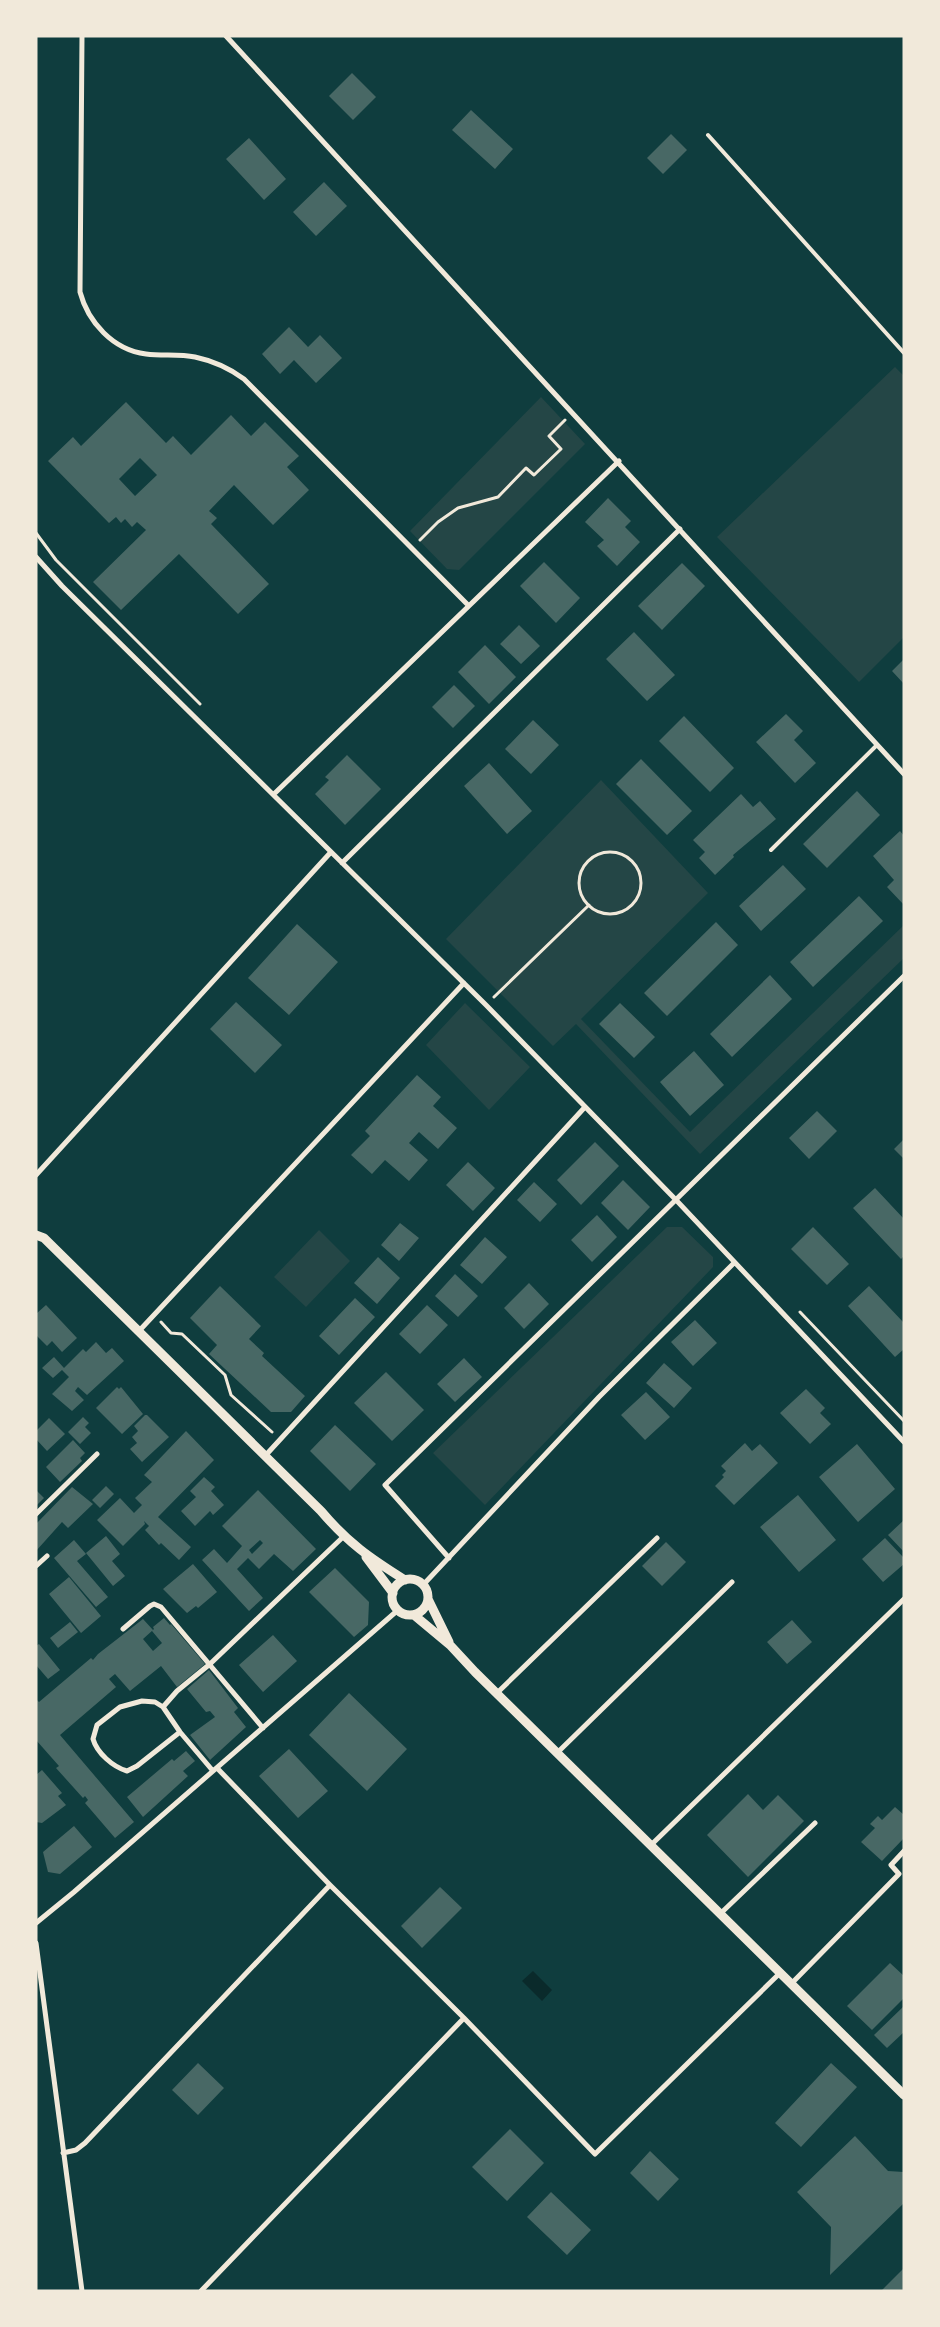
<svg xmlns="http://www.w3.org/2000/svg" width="940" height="2327" viewBox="0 0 940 2327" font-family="Raleway,sans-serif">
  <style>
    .green { fill: #244646 }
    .water { fill: #0a2a2b }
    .building { fill: #486865; fill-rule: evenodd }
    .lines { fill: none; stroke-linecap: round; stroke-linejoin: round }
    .path { stroke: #f1e9da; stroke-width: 3 }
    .service { stroke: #f1e9da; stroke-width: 4 }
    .minor { stroke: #f1e9da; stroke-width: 5 }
    .tertiary { stroke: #f1e9da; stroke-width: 9 }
  </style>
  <rect width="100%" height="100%" fill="#0f3d3e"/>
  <path class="green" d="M895,367L904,376V637L859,682L717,537Z
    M541,397L585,444L459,570L447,569L410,531Z
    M601,780L708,893L581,1019L690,1132L904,925V958L700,1154L576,1024L553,1046L446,939Z
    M465,1003L530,1067L489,1110L426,1045Z
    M667,1227H682L713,1257V1267L485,1505L433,1453Z
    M319,1230L350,1261L306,1307L274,1277Z"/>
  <path class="water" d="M533,1971L552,1990L542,2001L522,1981Z"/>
  <path class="building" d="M352,73L376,97L353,120L329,96Z
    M471,110L513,149L495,169L452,130Z
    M671,134L687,150L663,174L647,158Z
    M249,138L286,179L264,200L226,159Z
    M324,182L347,206L316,236L293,212Z
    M289,327L308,347L320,335L342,358L316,383L294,360L280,374L262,354Z
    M126,402L166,443L173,436L191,455L231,415L251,436L265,422L299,456L287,467L309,490L273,525L234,485L209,511L217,518L211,524L269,584L238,614L179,554L121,610L93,582L146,530L137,522L132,527L125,519L121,523L116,517L109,523L48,461L73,437L81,446ZM140,458L157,475L135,496L119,479Z
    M608,498L631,521L625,527L640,542L617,566L597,546L604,540L585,522Z
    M544,562L580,598L556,623L520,586Z
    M682,563L705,586L662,630L638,606Z
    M519,625L540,646L521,664L500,644Z
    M634,632L675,675L647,701L606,659Z
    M485,645L516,677L489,704L458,672Z
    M904,659V684L892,671Z
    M454,685L475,706L453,728L432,707Z
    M786,714L803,731L794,740L816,763L795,783L756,742Z
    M684,716L734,768L710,792L659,741Z
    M533,720L559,745L531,774L505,749Z
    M347,755L381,789L345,825L315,794L329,780L325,777Z
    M641,759L692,811L667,835L616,784Z
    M489,763L532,811L507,834L464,786Z
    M857,791L880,815L827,868L803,844Z
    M741,794L753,807L760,801L776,819L733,855L734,857L715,875L699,858L705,852L693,840Z
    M900,831L904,836V905L887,887L894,880L873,856Z
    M783,865L806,889L761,931L739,906Z
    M859,896L883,921L813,987L790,962Z
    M716,922L738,945L667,1016L644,993Z
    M297,924L338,962L289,1015L248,978Z
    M770,975L792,999L732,1057L710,1034Z
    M236,1002L282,1045L255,1073L210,1029Z
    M620,1003L655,1037L634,1058L599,1024Z
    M694,1051L724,1085L690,1116L660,1082Z
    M417,1075L441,1097L433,1106L457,1128L438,1149L419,1132L409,1143L428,1160L409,1181L385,1160L372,1174L351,1155L370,1136L365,1131Z
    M817,1111L837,1131L809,1159L789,1138Z
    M904,1139V1159L894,1149Z
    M595,1142L619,1166L581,1205L557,1180Z
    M468,1162L495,1188L473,1211L446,1185Z
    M623,1180L650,1207L628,1230L601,1203Z
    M534,1182L557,1204L540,1222L517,1200Z
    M875,1188L904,1219V1256L901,1259L853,1208Z
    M597,1215L617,1237L592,1262L571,1240Z
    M400,1223L419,1238L399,1261L381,1245Z
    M813,1227L849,1264L827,1285L791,1249Z
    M485,1237L507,1257L482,1284L460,1265Z
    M378,1257L400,1278L377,1304L354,1283Z
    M455,1274L478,1296L458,1317L435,1296Z
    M529,1283L549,1304L524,1329L504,1308Z
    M220,1286L261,1326L249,1339L264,1353L262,1356L305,1396L291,1412H271L209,1354L217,1345L190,1318Z
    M869,1286L904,1323V1349L895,1357L848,1306Z
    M355,1298L375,1317L339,1355L319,1336Z
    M46,1305L77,1338L62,1352L52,1341L47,1346L36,1335V1314Z
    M427,1305L448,1325L420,1354L399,1334Z
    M695,1320L717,1343L693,1366L671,1342Z
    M96,1342L106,1353L112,1348L124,1361L87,1395L78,1387L75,1391L84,1400L72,1411L52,1394L69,1377L62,1370L53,1378L42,1368L54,1357L64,1368L83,1349L86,1352Z
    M464,1358L482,1377L455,1402L437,1384Z
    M664,1363L692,1388L674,1408L646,1383Z
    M386,1372L424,1410L392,1441L354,1403Z
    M117,1387L119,1389L121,1387L143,1414L122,1434L96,1408Z
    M806,1389L825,1408L820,1413L831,1424L810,1444L780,1413Z
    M646,1392L670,1417L645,1440L621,1415Z
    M145,1415H147L169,1437L142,1462L130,1449L137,1443L132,1437L138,1431L134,1426Z
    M83,1417L89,1423L85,1427L91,1433L80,1444L68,1432Z
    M49,1418L65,1434L47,1451L36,1439V1431Z
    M335,1425L376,1464L350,1491L310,1451Z
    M186,1431L214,1460L158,1517L191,1547L179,1560L161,1543L159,1545L145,1530L149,1526L144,1521L145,1524L123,1546L97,1520L120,1498L134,1513L142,1505L135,1498L152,1482L144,1475Z
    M73,1440L85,1453L80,1458L82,1461L60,1482L46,1467Z
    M745,1443L752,1451L760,1444L778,1463L734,1505L715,1486L724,1477L722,1475L726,1471L721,1466Z
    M857,1444L895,1489L858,1522L819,1477Z
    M204,1477L215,1487L211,1491L224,1505L213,1515L210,1511L195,1526L181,1511L196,1497L190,1491Z
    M106,1486L114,1494L100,1508L92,1500Z
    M72,1487L93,1504L68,1528L62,1522L36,1551V1524Z
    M36,1490L44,1498L36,1506Z
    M258,1490L316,1549L293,1571L274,1554L259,1569L248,1558L237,1569L263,1598L249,1611L202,1560L214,1549L227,1563L242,1546L222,1526ZM260,1540L263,1543L252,1554L249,1550Z
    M798,1495L836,1540L799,1572L760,1527Z
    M904,1520V1552L888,1535Z
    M106,1536L120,1554L112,1561L125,1576L113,1586L86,1553Z
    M885,1538L904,1558V1564L883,1582L862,1559Z
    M74,1540L86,1554L77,1561L108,1597L96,1607L54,1558Z
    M666,1542L686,1562L662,1586L642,1566Z
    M193,1564L217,1592L198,1608L196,1606L187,1613L163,1589Z
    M335,1568L369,1602L368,1625L354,1637L309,1592Z
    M69,1577L101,1616L81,1633L49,1594Z
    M164,1618L170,1625L171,1624L205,1664L177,1687L161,1666L130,1691L115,1674L109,1679L116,1687L60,1735L134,1822L115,1838L85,1803L88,1800L85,1796L83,1798L56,1768L59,1766L36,1740V1699L39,1702L91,1658L93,1660L98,1654L143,1619L153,1630L143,1639L153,1651L162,1643L152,1631L154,1629L153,1627Z
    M792,1620L812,1642L787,1664L767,1642Z
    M70,1622L78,1632L58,1648L50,1638Z
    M273,1635L297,1661L263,1692L239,1665Z
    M39,1644L60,1670L48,1679L36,1665V1646Z
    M209,1670L238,1708L234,1712L246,1727L210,1760L190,1735L215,1717L210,1711L206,1712L187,1689Z
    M349,1693L407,1749L367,1791L309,1735Z
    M289,1749L328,1791L298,1818L259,1776Z
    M186,1751L195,1761L183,1771L188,1776L143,1817L127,1797L172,1759L174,1761Z
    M42,1770L62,1793L58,1796L66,1805L42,1823L36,1822V1775Z
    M748,1794L763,1810L778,1795L804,1821L748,1877L707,1835Z
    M895,1807L904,1815V1838L882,1861L861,1842L875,1828L870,1824L878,1816L882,1820Z
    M74,1826L92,1847L60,1874L48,1872L43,1852Z
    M440,1887L462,1908L422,1948L401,1926Z
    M890,1963L904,1976V1998L872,2030L847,2006Z
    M904,2006V2032L887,2048L874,2035Z
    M198,2063L224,2088L198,2115L172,2090Z
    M831,2063L857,2087L801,2147L775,2123Z
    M510,2129L544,2163L507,2201L472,2167Z
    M855,2136L888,2171L904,2172V2203L830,2275L831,2227L797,2192Z
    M650,2151L679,2179L658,2201L630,2173Z
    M551,2192L591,2230L567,2255L527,2217Z
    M904,2268V2291H881Z"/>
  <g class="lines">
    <path class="path" d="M36,533L56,560L200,704
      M420,540L438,522L458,508L498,497L526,468L534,475L561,449L549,436L565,420
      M579 883a31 31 0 1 1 62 0a31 31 0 1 1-62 0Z
      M494,997L589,905
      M800,1312L904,1421
      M161,1322L171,1333L182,1334L225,1375L231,1395L272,1432"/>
    <path class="service" d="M708,135L904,353
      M771,850L877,745"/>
    <path class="minor" d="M82,36L80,292C88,322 113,350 146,354C162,356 179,354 195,357C214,361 229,368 244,379L468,605
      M226,36L904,774
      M36,557L62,586L486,1005L677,1201L904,1442
      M274,794L619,461
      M342,863L680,529
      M36,1175L331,852
      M139,1331L464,983
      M265,1456L585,1107
      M36,1514L97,1454
      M449,1558L385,1485L904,976
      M36,1566L47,1556
      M423,1585L599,1397L734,1263
      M123,1629L150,1606L154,1604L161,1607L263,1728
      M497,1693L657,1538
      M163,1707L177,1691L210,1664L343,1537
      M180,1732L137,1766L127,1771C113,1767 97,1753 93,1739L97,1725L120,1707L142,1701L155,1702L163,1707L180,1732L213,1771
      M557,1753L732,1582
      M217,1768L330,1885L464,2018L595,2154L780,1973
      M650,1846L904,1599
      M720,1914L815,1823
      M36,1923L74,1892L398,1610
      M36,1943L82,2291
      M791,1984L899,1874L891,1865L904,1851
      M63,2153L76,2150L85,2143L330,1885
      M201,2291L464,2018"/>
    <path class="tertiary" d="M36,1235L44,1238L321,1511C348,1543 370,1558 405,1580
      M366,1557L393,1593
      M392 1597a18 18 0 1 1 36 0a18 18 0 1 1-36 0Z
      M428,1599L449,1642
      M414,1615L450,1645L475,1672L904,2095"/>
  </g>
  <rect width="940" height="2327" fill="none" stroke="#f1e9da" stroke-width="75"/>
</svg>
